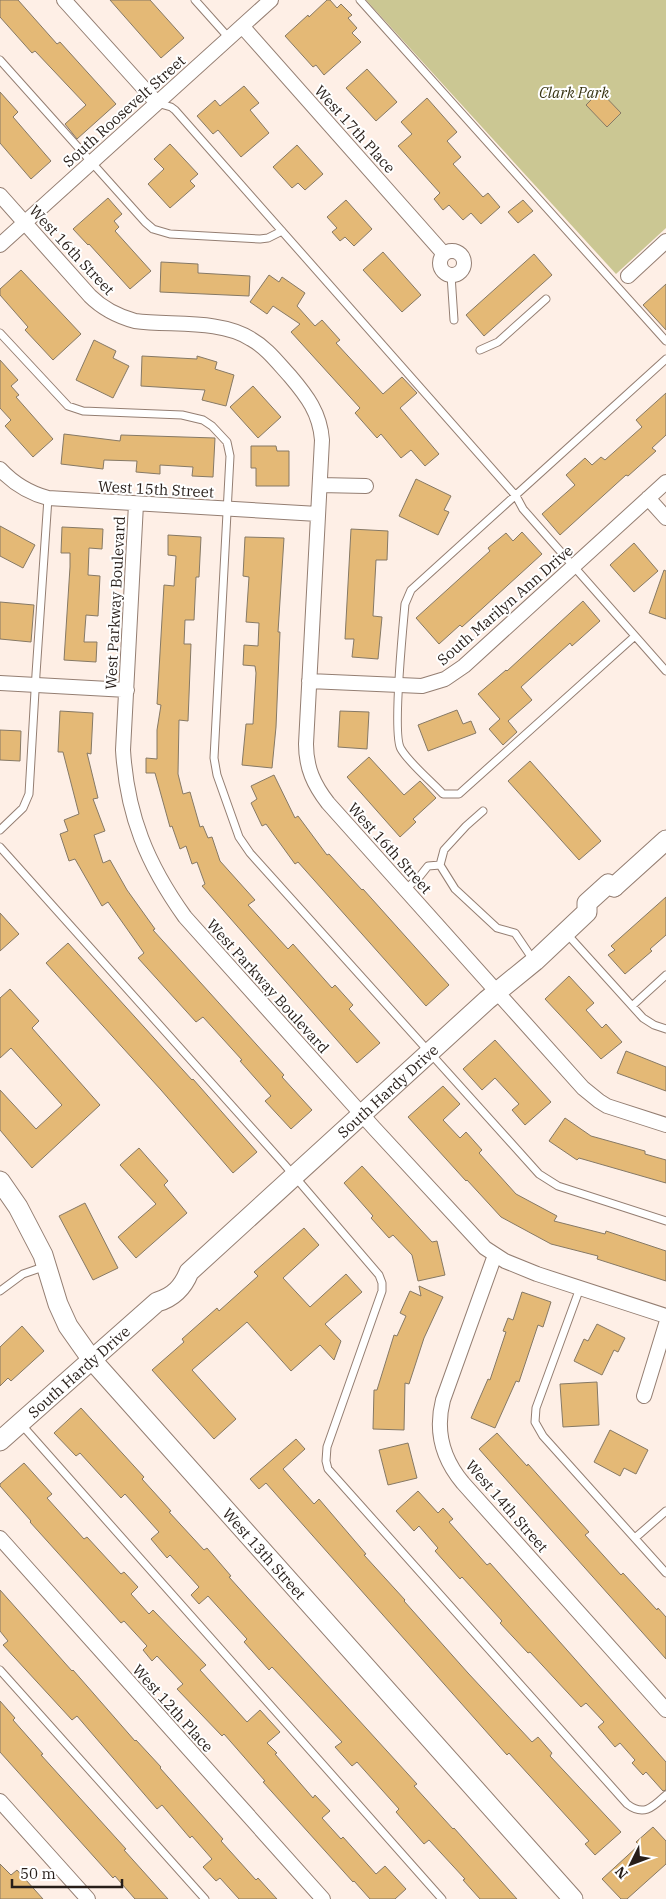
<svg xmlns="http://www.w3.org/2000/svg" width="666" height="1899" viewBox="0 0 666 1899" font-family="'IBM Plex Serif',serif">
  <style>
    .green { fill: #cbc793 }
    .building { fill: #e4b976; stroke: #867965 }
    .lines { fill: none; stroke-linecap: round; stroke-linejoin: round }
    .lane-casing { stroke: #947e72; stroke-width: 9 }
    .street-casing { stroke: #947e72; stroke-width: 16 }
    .secondary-casing { stroke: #947e72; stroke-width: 21 }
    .lane { stroke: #fff; stroke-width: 7 }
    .street { stroke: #fff; stroke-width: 14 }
    .secondary { stroke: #fff; stroke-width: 19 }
    .labels { text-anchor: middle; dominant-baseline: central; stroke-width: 4; stroke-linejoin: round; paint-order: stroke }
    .park-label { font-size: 15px; font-style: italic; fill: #383413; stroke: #fff }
    .street-label { font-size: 15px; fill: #271e19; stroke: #fff }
  </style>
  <rect width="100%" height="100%" fill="#feefe6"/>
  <path class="green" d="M366,0H666V228L616,274Z"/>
  <path class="building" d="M0,0H18L57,44L60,42L116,104L77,139L65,124L86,105L35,51L32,53L0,17Z
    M110,0H150L184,38L161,58Z
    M327,0H330L337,8L341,4L352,15L348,18L357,28L352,33L361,42L324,75L316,65L313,67L285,36L308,15L309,17Z
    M367,69L397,102L376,121L346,88Z
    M244,86L259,103L250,110L269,133L241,157L218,130L213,134L197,116L215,100L220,106Z
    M600,91L621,113L607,127L586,105Z
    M0,92L18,112L13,117L51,161L31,179L0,143Z
    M427,98L457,132L447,141L461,157L453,164L483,197L488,193L500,207L481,224L471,213L463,220L449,205L443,210L434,199L440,193L398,146L412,134L401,122Z
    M170,144L198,174L190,181L195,186L170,208L148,184L164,169L154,159Z
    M297,145L323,174L305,190L298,183L292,188L273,167Z
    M108,198L122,214L114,221L119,227L115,231L151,271L130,289L89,244L88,245L73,229Z
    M346,200L372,229L354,246L345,237L340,241L332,232L337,228L327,217Z
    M523,200L533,211L518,223L508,212Z
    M383,252L421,295L402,312L363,270Z
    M534,254L552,275L484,336L466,315Z
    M161,262L198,264V273L250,276L249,296L160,292Z
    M21,270L81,334L53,360L25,330L28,327L0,295V289Z
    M269,275L279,282L282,277L305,293L297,306L315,326L322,320L340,340L336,343L383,394L402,377L417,393L400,408L439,454L425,466L411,450L401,458L381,434L377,438L355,413L360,408L291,332L300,324L273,306L267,314L250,302Z
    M666,284V330L643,305Z
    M94,340L116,351L113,358L129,366L113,398L76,380Z
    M142,356L197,359V356L217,362L215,369L234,375L226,406L202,400L205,390L141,386Z
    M0,360L18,380L11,386L19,395L16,397L53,439L33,457L5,426L11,420L0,408Z
    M253,386L281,417L258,438L230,407Z
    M666,393V435L652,448L656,451L628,476L626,475L560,535L542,514L575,485L566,475L585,458L592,465L601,457L605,460L642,427L636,420Z
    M64,434L120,441L121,435L215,438L213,477L192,476L193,467L160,465V474L136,472L137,461L104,460L103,469L61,464Z
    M251,446H276L277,451H289V486H256V468H251Z
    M416,479L451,496L444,510L449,512L438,535L399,516Z
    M0,526L35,545L23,568L0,556Z
    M62,527L103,529L102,549L89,548L88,575L100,576L98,616L86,615L84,642H97L96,662L64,660L70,567V553H61Z
    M351,529L388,531L387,560H376L373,616L382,617L378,659L352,657L354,639H345Z
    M522,532L542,554L462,627L460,625L439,644L416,618L490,551L488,548L506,533L513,541Z
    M168,535L201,537L199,577H196L194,620H185L184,644H191L188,721L179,720L178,774L183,794L190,792L200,827L203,826L208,838L212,837L220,861L255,900L248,905L288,949L293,944L332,988L335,985L353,1005L349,1009L380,1043L357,1063L202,886L205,884L197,862L192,864L186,846L180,849L172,826L170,827L155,773H146V758L157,759V730L161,705L157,704L164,585L174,586L176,556L168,555Z
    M245,537L284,538L278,632H280L276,727L272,768L242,765L246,724H253L256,673L255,666L243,665L244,645L258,646L259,623L246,622L249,577L243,576Z
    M634,543L658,571L634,592L610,565Z
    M664,570L666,571V619L649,613Z
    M583,601L600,621L572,646L570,643L521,687L532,700L508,721L517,732L503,745L489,729L500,719L478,694L506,670L507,671Z
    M0,602L34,605L31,642L0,639Z
    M457,710L463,724L471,721L476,733L428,751L418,725Z
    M60,711L93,713L91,754L87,753L98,798L93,799L105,831L94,835L103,863L110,860L127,890L155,929L153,930L284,1075L282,1077L312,1110L291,1129L265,1101L271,1096L240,1061L242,1060L203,1017L196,1022L138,958L144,953L108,902L102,906L75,859L69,861L60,834L68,831L64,820L79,814L63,752H58Z
    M340,711L369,712L367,749L338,747Z
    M0,730L21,731L20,761L0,760Z
    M369,757L404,795L420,781L436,798L413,819L416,822L400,837L347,777Z
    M530,761L601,841L579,860L508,781Z
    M274,775L295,818L298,816L327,855L329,854L362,890L363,889L449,985L426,1006L298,862L295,864L266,824L262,826L251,803L257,799L251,786Z
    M666,897V935L650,949L652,951L625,974L608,955L615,950L611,946Z
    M0,913L19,934L0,951Z
    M68,943L192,1080L193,1079L257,1152L233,1173L161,1090L46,963Z
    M569,976L594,1003L586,1010L602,1028L606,1024L622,1042L601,1059L545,999Z
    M10,989L39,1021L32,1028L100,1105L32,1168L0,1130V1090L36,1129L62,1105L11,1048L0,1058V998Z
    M495,1040L551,1102L525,1125L512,1110L519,1104L495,1078L482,1090L463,1069Z
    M626,1051L666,1067V1091L617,1073Z
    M443,1086L460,1104L443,1120L460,1138L466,1132L482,1150L479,1153L516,1194L557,1216L554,1221L605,1234L606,1231L666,1251V1281L597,1259L598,1256L551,1244L501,1217L467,1180L466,1181L408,1117Z
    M565,1118L591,1136L645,1151V1154L666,1160V1183L579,1158L577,1160L549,1141Z
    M139,1148L168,1181L164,1185L187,1213L136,1258L118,1237L156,1204L120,1165Z
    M362,1166L432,1242L437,1241L445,1275L418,1281L412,1255L393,1235L389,1238L371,1218L373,1216L344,1183Z
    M85,1203L118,1268L93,1280L59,1216Z
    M304,1228L319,1245L283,1278L310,1307L346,1274L362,1292L325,1324L341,1341L334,1360L320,1345L291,1371L247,1322L192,1370L236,1419L214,1439L152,1370L184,1342L182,1339L217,1308L219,1311L258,1276L254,1272Z
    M419,1286L443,1297L424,1338L409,1384L405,1383L404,1430L373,1429L374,1390H377L394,1335L397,1336L406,1316L400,1313L410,1291L421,1296Z
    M522,1292L551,1302L543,1327L538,1325L519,1382L516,1381L495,1428L471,1418L488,1379L490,1380L506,1332L503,1331L508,1318L513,1320Z
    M597,1324L625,1338L618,1352L614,1350L602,1375L574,1361L584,1339L588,1341Z
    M22,1326L44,1351L11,1381L8,1378L0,1386V1347Z
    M597,1382L599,1425L563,1427L560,1384Z
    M81,1408L144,1477L142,1479L171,1511L169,1512L204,1550L207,1548L231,1576L229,1577L264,1616L417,1784L414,1786L453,1829L454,1828L517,1899H480L463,1880L465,1879L429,1840L424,1844L396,1812L399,1809L357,1762L352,1766L335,1747L342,1742L272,1667L269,1670L244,1642L247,1639L208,1596L199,1604L191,1595L199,1587L170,1555L167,1558L151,1539L159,1532L125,1494L121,1498L80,1453L76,1456L54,1433Z
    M610,1430L648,1450L636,1474L624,1468L620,1476L594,1462Z
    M497,1433L527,1466L528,1464L589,1532L585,1535L621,1575L623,1573L657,1610L658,1608L666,1617V1659L479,1449Z
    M296,1439L305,1449L283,1469L314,1504L319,1499L366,1554L364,1555L405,1600L404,1601L468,1673L532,1742L538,1737L552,1753L550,1756L621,1832L595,1855L585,1844L589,1841L509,1753L507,1755L266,1483L259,1489L250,1479Z
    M408,1443L417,1478L388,1485L379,1450Z
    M24,1463L52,1494L47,1498L84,1539L87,1537L121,1574L124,1572L138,1587L131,1594L149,1614L153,1610L206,1665L200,1670L247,1722L260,1710L280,1732L267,1743L277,1753L275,1754L313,1798L315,1795L330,1811L322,1818L341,1839L343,1837L376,1874L385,1866L406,1889L395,1899H370L354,1881L353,1882L263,1782L265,1781L224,1734L222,1736L177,1689L183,1684L157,1656L152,1661L143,1650L147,1646L124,1621L121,1623L30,1522L31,1521L0,1486V1484Z
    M418,1491L438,1513L443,1508L453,1519L449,1522L487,1565L490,1563L666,1762V1790L663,1791L646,1772L643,1775L632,1763L635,1760L620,1743L615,1747L598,1727L604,1722L586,1703L581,1707L530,1652L528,1653L500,1623L502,1621L462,1577L460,1579L435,1551L438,1548L419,1526L414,1531L396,1511Z
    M0,1590L72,1671L73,1670L135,1741L136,1740L161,1767L160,1768L223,1839L221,1841L256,1880L258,1878L277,1899H239L220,1878L216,1881L203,1867L212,1859L192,1836L190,1838L162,1805L157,1809L77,1716L72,1720L3,1645L8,1641L0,1631Z
    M0,1701L15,1718L13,1720L43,1754L41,1755L126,1849L124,1850L168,1899H135L115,1876L113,1878L0,1752Z
    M653,1827L666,1841V1864L627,1899H621L602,1879L639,1845L636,1842Z
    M0,1864L11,1875L17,1870L43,1899H0Z"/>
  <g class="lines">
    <defs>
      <path id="lane" d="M195,0L229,38
        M360,0L666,341
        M0,60L145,222L153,229L170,234L260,239L268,238L282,231
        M157,103L171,107L175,110L516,496L523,509L666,671
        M451,275L454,320
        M0,333L68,406L83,411L182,415L203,420L212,426L227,442L230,456L214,758L217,775L239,837L250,853L539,1174L558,1186L666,1221
        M480,350L498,342L546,299
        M635,636L459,794H443C432,782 409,763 401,749C392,736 403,626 405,604L411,590L666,359
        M483,811L466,826L444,850L440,865L455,889L497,928L515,933L534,961
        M0,830L23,808L29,794L36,674L48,498
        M0,847L284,1164L379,1275L382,1283V1291L327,1447L326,1461L328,1469L627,1804C644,1817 653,1807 666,1795
        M405,890L420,876L428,866L440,865
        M567,934L643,1018L654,1025L666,1029
        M632,1006L666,975
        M580,1288L536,1408L535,1422L543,1436L666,1573
        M0,1291L23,1274L46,1266
        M21,1424L442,1899
        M635,1538L666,1511
        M0,1670L205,1899"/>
      <path id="street" d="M64,0L157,103
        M242,26L444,254
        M0,195L90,296C103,309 117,316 135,321C171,326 220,319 251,339C267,348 278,363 290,376C307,396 320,413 322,440L306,744C306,768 314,785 328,803L583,1088L599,1101L607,1106L666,1125
        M0,245L271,0
        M440 263a12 12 0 1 1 24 0a12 12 0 1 1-24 0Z
        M628,276L666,241
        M0,469C14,484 29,493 48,498L318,514
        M320,485L366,486
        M648,498L666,518
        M136,504L123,750C127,815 147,864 185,917L374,1128L485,1248L505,1261L537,1274L666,1316
        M309,681L422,686L445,679L464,666L666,482
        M0,683L127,690
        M495,1255L443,1400C435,1431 442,1458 463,1483L666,1710
        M644,1396L666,1324
        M0,1538L323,1899
        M0,1801L88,1899"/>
      <g id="secondary">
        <path d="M614,887L666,840"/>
        <path id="s1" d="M0,1181L18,1207L43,1255L58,1304L68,1326L92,1360L573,1899"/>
        <path id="s2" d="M0,1441L157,1302C174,1297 183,1287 189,1272L487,1000L535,961L587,912V903L608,884L614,887"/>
      </g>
    </defs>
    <use href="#lane" class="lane-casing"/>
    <use href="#street" class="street-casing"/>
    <use href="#secondary" class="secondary-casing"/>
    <use href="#lane" class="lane"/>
    <use href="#street" class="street"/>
    <use href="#secondary" class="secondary"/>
  </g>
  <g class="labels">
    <g class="park-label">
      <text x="574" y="92">Clark Park</text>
    </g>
    <g class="street-label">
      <text transform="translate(124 111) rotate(-42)">South Roosevelt Street</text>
      <text transform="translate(355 129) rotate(48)">West 17th Place</text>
      <text transform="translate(72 250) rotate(47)">West 16th Street</text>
      <text transform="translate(156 489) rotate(3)">West 15th Street</text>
      <text transform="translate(115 603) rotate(-87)">West Parkway Boulevard</text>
      <text transform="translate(505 605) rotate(-41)">South Marilyn Ann Drive</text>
      <text transform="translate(390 848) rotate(48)">West 16th Street</text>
      <text transform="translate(268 986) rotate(48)">West Parkway Boulevard</text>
      <text stroke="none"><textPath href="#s2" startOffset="524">South Hardy Drive</textPath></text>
      <text stroke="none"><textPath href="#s2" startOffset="105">South Hardy Drive</textPath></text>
      <text transform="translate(507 1506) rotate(49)">West 14th Street</text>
      <text stroke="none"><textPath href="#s1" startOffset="462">West 13th Street</textPath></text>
      <text transform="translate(173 1708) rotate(48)">West 12th Place</text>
    </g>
  </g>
  <g transform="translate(631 1864) rotate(228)" stroke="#ffffff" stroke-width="4" paint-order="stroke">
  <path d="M0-4L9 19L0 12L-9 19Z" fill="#271e19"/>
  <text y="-8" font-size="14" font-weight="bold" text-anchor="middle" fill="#271e19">N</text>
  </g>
  <path d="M12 1879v8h110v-8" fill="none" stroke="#271e19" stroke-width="2.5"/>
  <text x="20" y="1879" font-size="15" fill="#271e19" stroke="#ffffff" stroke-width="4" paint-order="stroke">50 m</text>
</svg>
